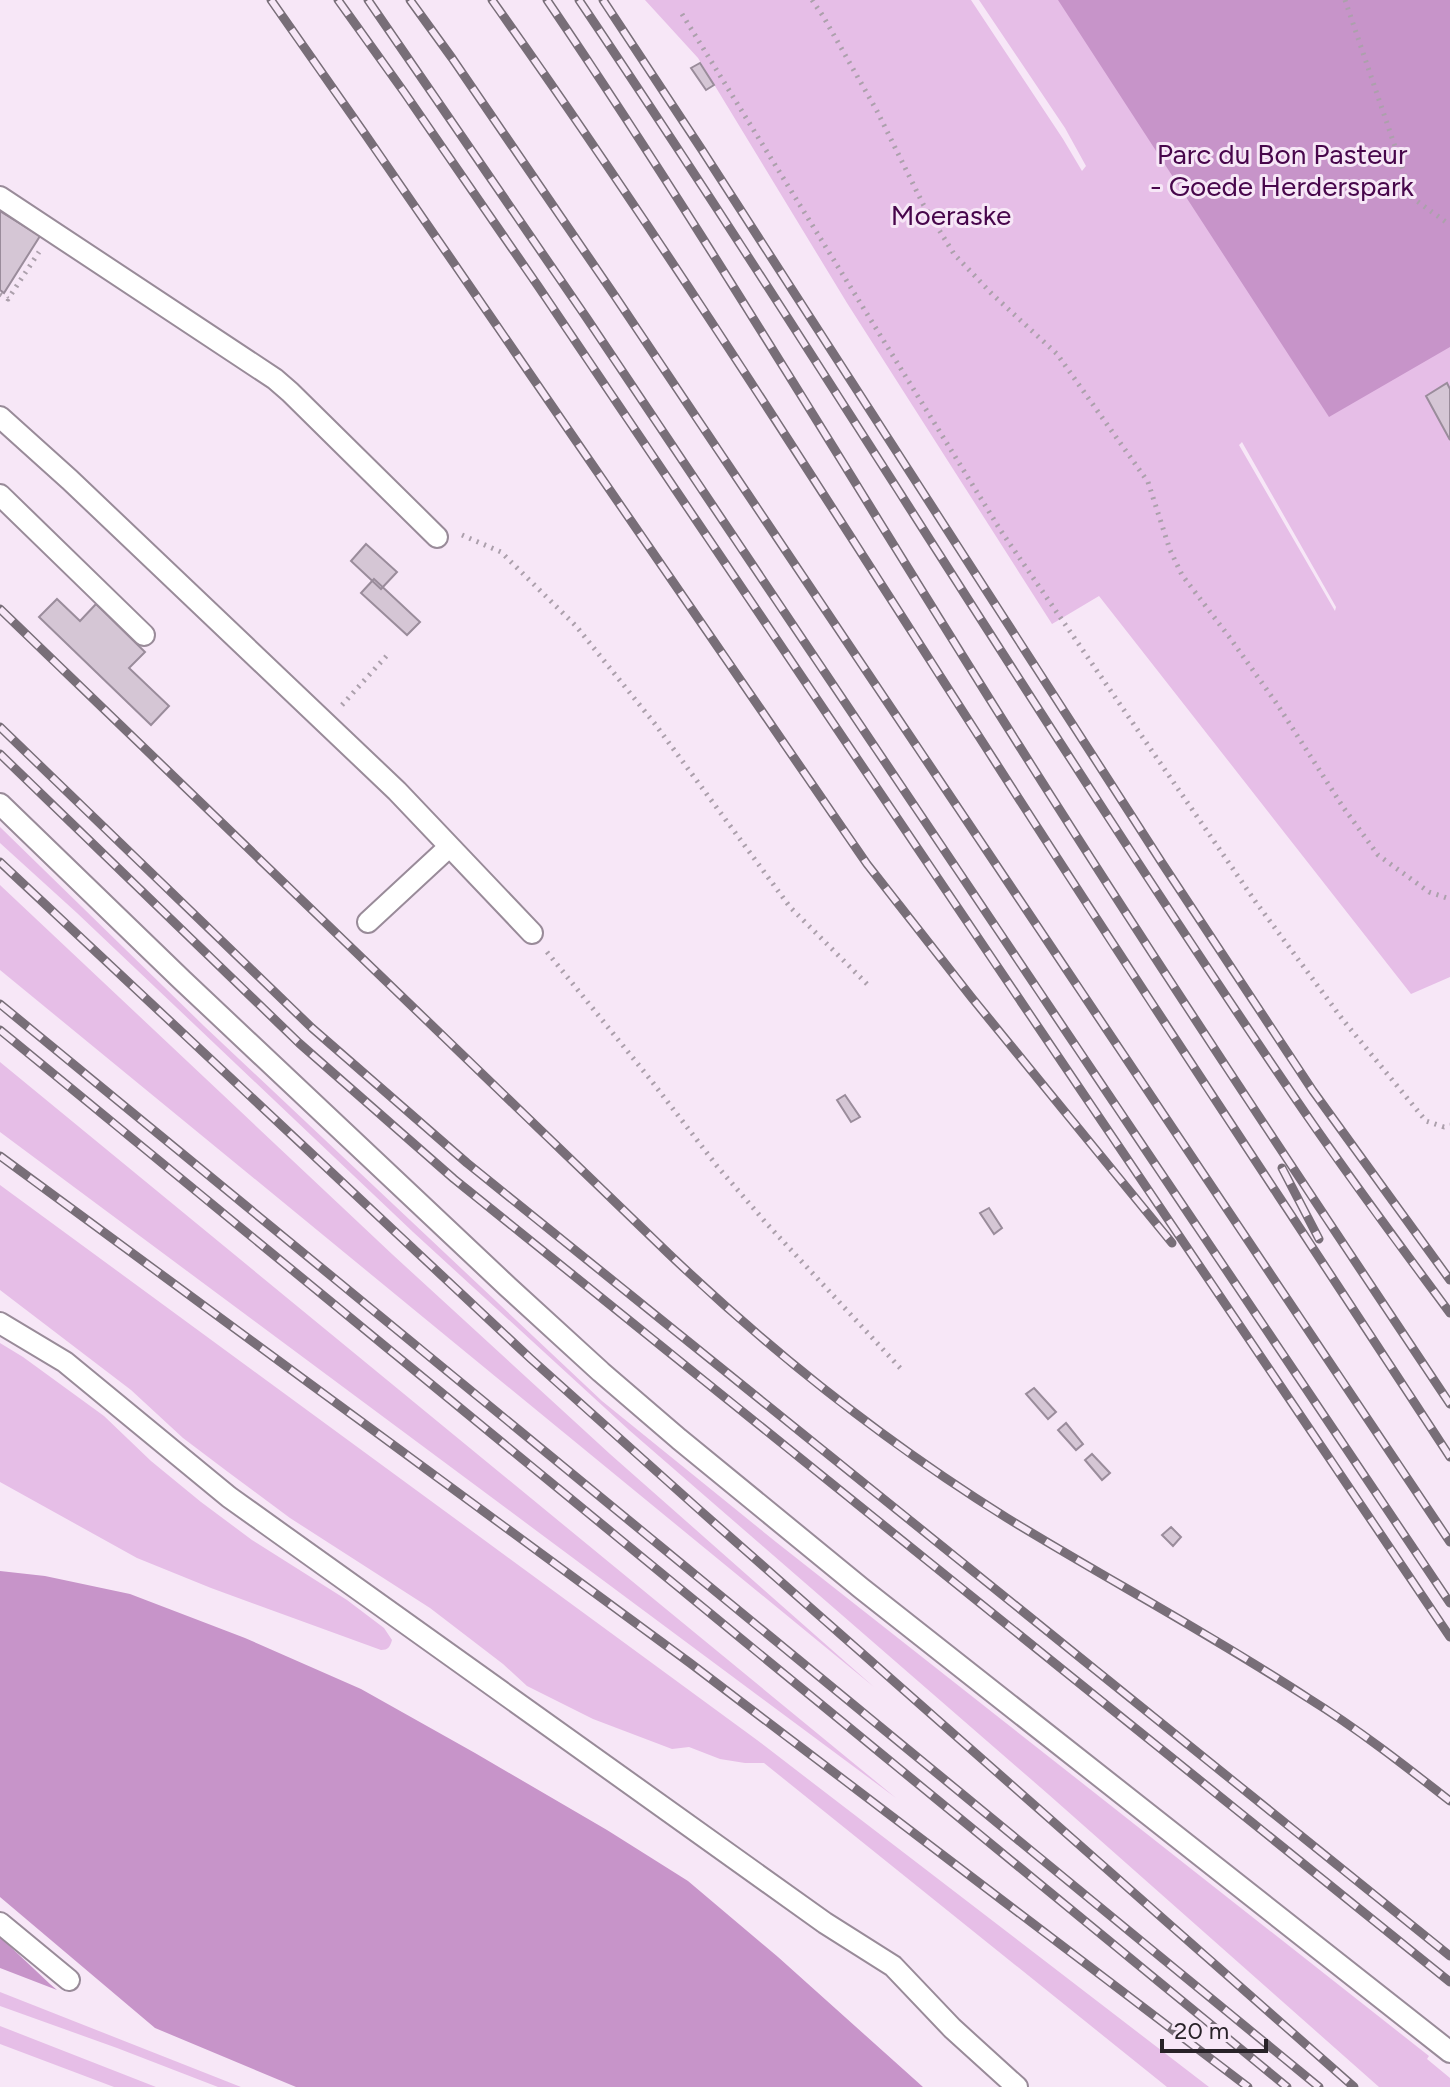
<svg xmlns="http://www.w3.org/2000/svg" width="1450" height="2087" viewBox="0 0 1450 2087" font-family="Figtree,sans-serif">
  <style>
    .green { fill: #e6bee7; fill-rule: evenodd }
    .forest { fill: #c794c9 }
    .building { fill: #d5c6d5; stroke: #9a8c9b; stroke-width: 2 }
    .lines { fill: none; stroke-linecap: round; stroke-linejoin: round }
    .service-casing { stroke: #998b99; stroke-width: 24 }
    .path { stroke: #aca0ac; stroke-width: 5; stroke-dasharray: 2 6; stroke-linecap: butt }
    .service { stroke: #fff; stroke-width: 20 }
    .rail-casing { stroke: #786e78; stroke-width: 9 }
    .rail { stroke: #f7e7f7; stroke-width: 6; stroke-dasharray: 18; stroke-linecap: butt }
    .labels { text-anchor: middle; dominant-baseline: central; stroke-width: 6; stroke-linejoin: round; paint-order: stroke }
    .park-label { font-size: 28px; fill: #47064b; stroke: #f7e7f7 }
  </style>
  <rect width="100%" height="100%" fill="#f7e7f7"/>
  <path class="green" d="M645,0H971L1063,139L1082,171L1086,166L1065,128L979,0H1450V977L1411,994L1099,596L1052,624L847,303L698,58ZM1242,442L1336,607L1335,611L1239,445Z
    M0,827L204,1026L602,1401L776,1542L1429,2056L1427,2059L1450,2078V2087H1379L1048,1794L629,1430L413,1232L77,913L0,843Z
    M0,885L393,1255L610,1454L874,1687L0,970Z
    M0,1062L896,1798L0,1132Z
    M0,1185L757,1740L1209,2087H1167L764,1763H745L720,1759L689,1747L672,1749L593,1719L527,1686L503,1664L430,1608L290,1518L228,1472L183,1438L131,1390L0,1290Z
    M0,1343L23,1357L104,1416L151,1461L201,1502L252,1540L347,1600L384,1628L392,1640C390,1647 388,1650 381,1650L211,1588L137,1558L0,1482Z
    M0,1992L241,2087H218L117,2048L0,2006Z
    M0,2026L156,2087H114L0,2044Z"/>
  <path class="forest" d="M1058,0H1450V347L1329,417Z
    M0,1571L45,1576L130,1594L245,1638L361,1689L475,1753L607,1830L688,1881L778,1957L923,2087H296L155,2028L0,1897Z
    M0,1937L50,1984L57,1990L0,1968Z"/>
  <path class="building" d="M700,63L714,85L706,90L691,68Z
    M0,211L40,236L4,293L0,290Z
    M1447,383L1450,389V440L1426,396Z
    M366,544L397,572L381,589L351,561Z
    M374,579L420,622L407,635L361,593Z
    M57,599L80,621L96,604L145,652L129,668L169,706L151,725L39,617Z
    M845,1095L860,1117L851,1122L837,1100Z
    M989,1208L1002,1228L994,1234L980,1213Z
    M1034,1388L1056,1412L1048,1419L1026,1394Z
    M1066,1423L1083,1444L1076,1450L1058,1430Z
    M1092,1454L1110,1473L1102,1480L1085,1460Z
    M1171,1527L1181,1537L1173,1546L1162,1535Z"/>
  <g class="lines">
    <defs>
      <path id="service" d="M0,197L275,379L290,392L437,537
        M0,417L70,480L397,791L532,933
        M0,495L144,635
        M0,804L182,980L508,1287L601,1372L679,1439L861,1588L1450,2052
        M368,922L449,847
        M0,1323L65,1362L229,1497L825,1923L893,1966L952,2028L1017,2087
        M0,1923L69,1980"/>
    </defs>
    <use href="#service" class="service-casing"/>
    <path class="path" d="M812,0L823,16L877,111L923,204L954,254L992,294L1057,354L1148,482L1170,550L1182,575L1230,638L1277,704L1343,807L1378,855L1429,892L1450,899
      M1345,0L1404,173L1410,196L1450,225
      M682,14L1001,531L1255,901L1343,1020L1426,1121L1444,1127L1450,1125
      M0,294L8,299L39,252
      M462,535L501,552L576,626L655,724L790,907L871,988
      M342,705L390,652
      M547,952L650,1079L717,1166L767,1224L902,1370"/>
    <use href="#service" class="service"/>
    <defs>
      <path id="rail" d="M271,0L365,134L867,864L972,998L1172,1243
        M338,0L404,92L538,286L1450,1637
        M368,0L586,317L1450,1603
        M410,0L452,58L615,296L1450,1542
        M492,0C668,247 830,505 994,760C1144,994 1298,1224 1450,1457
        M547,0C712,243 861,496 1018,744C1158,966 1304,1185 1450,1404
        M579,0C824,364 1050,739 1297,1101C1346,1173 1398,1243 1450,1313
        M603,0L702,150L1162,863L1313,1091L1450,1280
        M0,609L669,1254C773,1353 885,1442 1007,1518C1107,1579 1210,1634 1308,1698C1358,1729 1404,1765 1450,1801
        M0,727L312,1028L467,1163L1450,1956
        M0,754L299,1043L454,1179L1450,1982
        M0,862L531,1359L703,1513L1354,2087
        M0,1004L1319,2087
        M0,1030L1287,2087
        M0,1156L690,1663L1248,2087
        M1282,1168L1319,1239"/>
    </defs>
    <use href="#rail" class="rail-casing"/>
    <use href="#rail" class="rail"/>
  </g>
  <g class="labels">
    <g class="park-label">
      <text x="1282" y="154">Parc du Bon Pasteur<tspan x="1282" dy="32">- Goede Herderspark</tspan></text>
      <text x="951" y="215">Moeraske</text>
    </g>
  </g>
  <path d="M1162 2039v12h104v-12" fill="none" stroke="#282228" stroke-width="4"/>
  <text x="1174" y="2039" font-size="24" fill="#282228" stroke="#f7e7f7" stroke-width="6" paint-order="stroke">20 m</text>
</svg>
